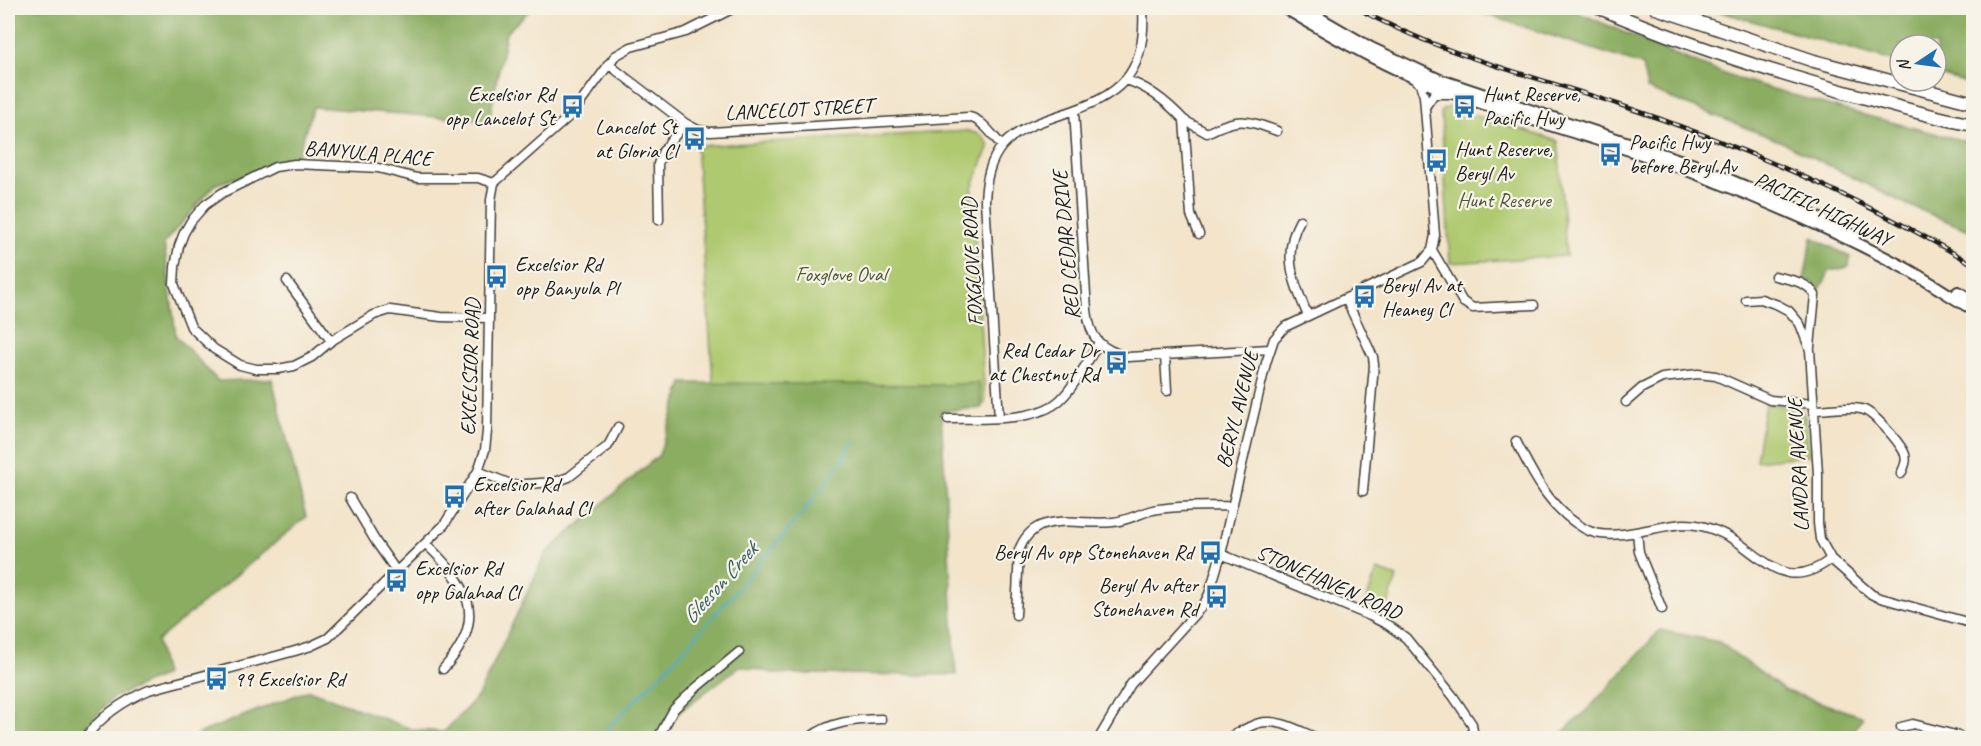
<svg xmlns="http://www.w3.org/2000/svg" width="1981" height="746" viewBox="0 0 1981 746" font-family="Caveat,sans-serif">
  <style>
    .green { fill: #afc96f; stroke: #667246; stroke-width: 1.5 }
    .forest { fill: #8bad62; stroke: #54643f; stroke-width: 1.5 }
    .lines { fill: none; stroke-linecap: round; stroke-linejoin: round }
    .stream { stroke: #48adc7; stroke-width: 2 }
    .minor-casing { stroke: #3c3a36; stroke-width: 11 }
    .major-casing { stroke: #3c3a36; stroke-width: 14 }
    .highway-casing { stroke: #3c3a36; stroke-width: 15 }
    .minor { stroke: #fff; stroke-width: 8 }
    .major { stroke: #fff; stroke-width: 10 }
    .highway { stroke: #fff; stroke-width: 12 }
    .rail-casing { stroke: #1c1c1c; stroke-width: 4.5 }
    .rail { stroke: #f7f3e8; stroke-width: 2; stroke-dasharray: 7; stroke-linecap: butt }
    .labels { text-anchor: middle; dominant-baseline: central; stroke-width: 4.5; stroke-linejoin: round; paint-order: stroke }
    .poi-label { font-size: 21px; fill: #1c1c1c; stroke: #f7f3e8; text-anchor: start }
    .street-label { font-size: 21px; fill: #1c1c1c; stroke: #f7f3e8 }
    .park-label { font-size: 21px; fill: #4f5939; stroke: #f7f3e8 }
    .water-label { font-size: 22px; font-style: italic; fill: #305d69; stroke: #f7f3e8 }
  </style>
  <rect width="100%" height="100%" fill="#f7f3e8"/>
  <filter id="ink" filterUnits="userSpaceOnUse"><feTurbulence type="fractalNoise" baseFrequency=".0167" numOctaves="2"/><feDisplacementMap in="SourceGraphic" scale="12" xChannelSelector="R" yChannelSelector="G"/><feConvolveMatrix kernelMatrix="1 2 1 2 8 2 1 2 1" color-interpolation-filters="sRGB"/></filter>
  <filter id="wash" filterUnits="userSpaceOnUse"><feTurbulence type="fractalNoise" baseFrequency=".008" numOctaves="4" result="noise"/><feDisplacementMap in="SourceGraphic" scale="24" xChannelSelector="R" yChannelSelector="G"/><feGaussianBlur stdDeviation="1.35" result="paint"/><feColorMatrix in="noise" values="0 0 0 0 0 0 0 0 0 0 0 0 0 0 0 0 0 1.4 0 .05"/><feComposite in="paint" operator="in"/></filter>
  <g filter="url(#wash)">
    <rect width="100%" height="100%" fill="#f3e4ca"/>
    <path class="green" d="M1448,107L1558,141L1566,256L1450,263L1441,111Z
      M968,131L981,135L989,145L972,188L985,404L716,421L696,146Z
      M1765,403L1801,409L1805,418L1809,455L1756,461Z
      M1377,570L1397,577L1385,613L1365,604Z"/>
    <path class="forest" d="M8,8H532L506,33L489,121L313,107L296,160L216,184L164,243L176,336L218,381L272,379L306,517L157,641L165,675L112,698L93,719L80,738H8Z
      M1409,8H1568L1674,54L1732,77L1848,111L1973,143V232L1908,205L1782,142L1647,89L1642,65L1475,11L1421,14Z
      M1707,8H1973V85L1936,74V45H1900V63Z
      M1812,237L1850,257L1849,267L1830,271L1819,291L1812,282L1804,280Z
      M683,383L940,385L979,383L982,408L941,411L956,675L778,674L740,666L678,713L662,738H194L200,733L309,690L414,730L444,732L478,696L546,553L659,455Z
      M1660,630L1719,642L1784,690L1863,717L1849,738H1557L1593,704Z"/>
    <g class="lines">
      <path class="stream" d="M601,738C618,714 640,697 660,675C698,635 734,593 770,551C799,516 831,482 853,442"/>
    </g>
  </g>
  <g filter="url(#ink)">
    <g class="lines">
      <defs>
        <path id="minor" d="M608,64L685,123L698,130L710,132L969,117C983,120 993,136 1002,146
          M1126,80C1149,87 1168,103 1184,120L1191,215L1199,234
          M1425,107L1434,94H1449
          M1074,111L1087,310C1090,339 1100,349 1128,357L1270,349
          M1184,120L1207,133C1237,117 1246,119 1277,131
          M659,220L658,164L663,151L685,123
          M1300,220C1281,254 1294,283 1308,316
          M1432,250L1463,302L1473,308L1534,305
          M1775,276C1789,280 1807,281 1815,295L1810,347
          M287,281L331,341
          M1346,299L1373,357L1374,365L1363,491
          M1746,300L1761,299L1778,305L1789,311L1800,324L1810,350L1818,474V523L1820,539L1831,559L1871,594L1877,597L1974,624
          M489,318L441,317L390,310L374,315L331,341L312,357L294,366L278,369H256L240,365L214,349L191,327L174,284L175,267L179,246L184,233L191,221L205,205L222,193L275,167L295,164L361,167L378,168L417,178H478L494,183
          M1165,355L1167,391
          M1626,402L1642,388L1662,378L1698,374L1716,376L1770,400L1813,404
          M1813,410C1828,410 1846,406 1861,409C1873,411 1898,441 1904,452C1908,460 1904,467 1901,474
          M999,418L985,201C986,181 989,161 1003,145C1018,129 1039,122 1060,115C1120,96 1147,75 1143,8
          M948,419C980,418 1035,423 1060,400C1076,385 1087,361 1099,343
          M1516,441C1533,475 1550,509 1585,529C1612,544 1655,525 1684,524C1702,524 1720,531 1736,541C1770,564 1789,591 1831,559
          M478,471L513,485L555,482L569,477L608,446L618,427
          M350,498L376,542L397,572
          M1637,532L1639,552L1662,609
          M426,544C469,585 489,619 443,669
          M1221,554L1370,616L1388,625L1406,638L1453,696L1472,724L1474,738
          M1016,615L1019,550C1023,540 1029,531 1040,526C1063,517 1089,525 1113,522C1127,521 1140,513 1153,510C1179,505 1206,507 1232,506
          M1901,727L1913,724L1959,736L1962,738
          M85,738C102,715 123,701 149,690L295,651L311,646L328,638L444,525L478,471L485,450L487,431L491,200L494,183L573,113L615,56L631,47L686,32L734,8
          M658,738L674,709L697,687L739,652
          M809,738C832,721 853,720 881,719
          M1099,738L1131,684L1204,604L1209,594L1221,554L1266,363L1274,339L1285,327L1422,262L1432,250L1435,235L1424,96L1420,84L1413,78
          M1229,738C1238,733 1248,726 1259,723C1278,718 1300,731 1317,738"/>
        <path id="major" d="M1285,8C1333,37 1382,65 1434,86C1518,119 1607,139 1692,172C1764,200 1836,231 1903,267C1927,280 1950,296 1974,310
          M1302,8L1371,48L1440,80L1694,165L1808,213L1854,236
          M1958,292L1974,301"/>
        <path id="highway" d="M1600,8C1683,44 1771,72 1859,96C1897,107 1935,118 1974,125
          M1656,8L1814,61L1974,103"/>
      </defs>
      <use href="#minor" class="minor-casing"/>
      <use href="#major" class="major-casing"/>
      <use href="#highway" class="highway-casing"/>
      <use href="#minor" class="minor"/>
      <use href="#major" class="major"/>
      <use href="#highway" class="highway"/>
      <defs>
        <path id="rail" d="M1357,8C1438,54 1529,74 1617,104C1740,145 1862,198 1974,265"/>
      </defs>
      <use href="#rail" class="rail-casing"/>
      <use href="#rail" class="rail"/>
    </g>
  </g>
  <defs>
    <symbol id="bus-bare" viewBox="-9 -9 18 18"><path d="M-5-6H5V4H4V6H2V4H-2V6H-4V4H-5ZM-3.5-4V0h7V-4ZM-3.5 1.2v1.5H-2V1.2ZM2 1.2v1.5H3.5V1.2Z" fill="#1f6fb2" stroke="#f7f3e8" stroke-width="2.5" paint-order="stroke"/></symbol>
  </defs>
  <g fill-rule="evenodd">
    <use href="#bus-bare" x="556" y="90" width="33" height="33"/>
    <use href="#bus-bare" x="1448" y="90" width="33" height="33"/>
    <use href="#bus-bare" x="678" y="122" width="33" height="33"/>
    <use href="#bus-bare" x="1594" y="138" width="33" height="33"/>
    <use href="#bus-bare" x="1420" y="144" width="33" height="33"/>
    <use href="#bus-bare" x="480" y="260" width="33" height="33"/>
    <use href="#bus-bare" x="1348" y="280" width="33" height="33"/>
    <use href="#bus-bare" x="1100" y="346" width="33" height="33"/>
    <use href="#bus-bare" x="438" y="480" width="33" height="33"/>
    <use href="#bus-bare" x="1194" y="536" width="33" height="33"/>
    <use href="#bus-bare" x="380" y="564" width="33" height="33"/>
    <use href="#bus-bare" x="1200" y="580" width="33" height="33"/>
    <use href="#bus-bare" x="200" y="662" width="33" height="33"/>
  </g>
  <g class="labels">
    <g class="poi-label">
      <text x="555" y="94" text-anchor="end">Excelsior Rd<tspan x="555" dy="24">opp Lancelot St</tspan></text>
      <text x="1483" y="94">Hunt Reserve,<tspan x="1483" dy="24">Pacific Hwy</tspan></text>
      <text x="677" y="127" text-anchor="end">Lancelot St<tspan x="677" dy="24">at Gloria Cl</tspan></text>
      <text x="1629" y="142">Pacific Hwy<tspan x="1629" dy="24">before Beryl Av</tspan></text>
      <text x="1455" y="149">Hunt Reserve,<tspan x="1455" dy="24">Beryl Av</tspan></text>
      <text x="515" y="264">Excelsior Rd<tspan x="515" dy="24">opp Banyula Pl</tspan></text>
      <text x="1382" y="285">Beryl Av at<tspan x="1382" dy="24">Heaney Cl</tspan></text>
      <text x="1099" y="350" text-anchor="end">Red Cedar Dr<tspan x="1099" dy="24">at Chestnut Rd</tspan></text>
      <text x="473" y="484">Excelsior Rd<tspan x="473" dy="24">after Galahad Cl</tspan></text>
      <text x="1193" y="552" text-anchor="end">Beryl Av opp Stonehaven Rd</text>
      <text x="415" y="568">Excelsior Rd<tspan x="415" dy="24">opp Galahad Cl</tspan></text>
      <text x="1198" y="585" text-anchor="end">Beryl Av after<tspan x="1198" dy="24">Stonehaven Rd</tspan></text>
      <text x="234" y="679">99 Excelsior Rd</text>
    </g>
    <g class="street-label">
      <text transform="translate(799 109) rotate(-3)">LANCELOT STREET</text>
      <text transform="translate(368 153) rotate(5)">BANYULA PLACE</text>
      <text transform="translate(1823 209) rotate(25)">PACIFIC HIGHWAY</text>
      <text transform="translate(1066 245) rotate(-95)">RED CEDAR DRIVE</text>
      <text transform="translate(972 262) rotate(-93)">FOXGLOVE ROAD</text>
      <text transform="translate(470 367) rotate(-88)">EXCELSIOR ROAD</text>
      <text transform="translate(1237 409) rotate(-76)">BERYL AVENUE</text>
      <text transform="translate(1798 465) rotate(-93)">LANDRA AVENUE</text>
      <text transform="translate(1329 582) rotate(24)">STONEHAVEN ROAD</text>
    </g>
    <g class="park-label">
      <text x="1504" y="200">Hunt Reserve</text>
      <text x="841" y="274">Foxglove Oval</text>
    </g>
    <g class="water-label">
      <text transform="translate(720 583) rotate(-48)">Gleeson Creek</text>
    </g>
  </g>
  <rect width="1981" height="746" fill="none" stroke="#f7f3e8" stroke-width="30"/>
  <g transform="translate(1918 63) rotate(257)"><circle r="28" fill="#f7f3e8" stroke="#9f9d96" stroke-width="1.5"/>
  <path d="M0-4.5L10 22L0 15L-10 22Z" fill="#1f6fb2"/>
  <text y="-9" font-size="16" font-weight="bold" text-anchor="middle" fill="#1c1c1c">N</text>
  </g>
</svg>
